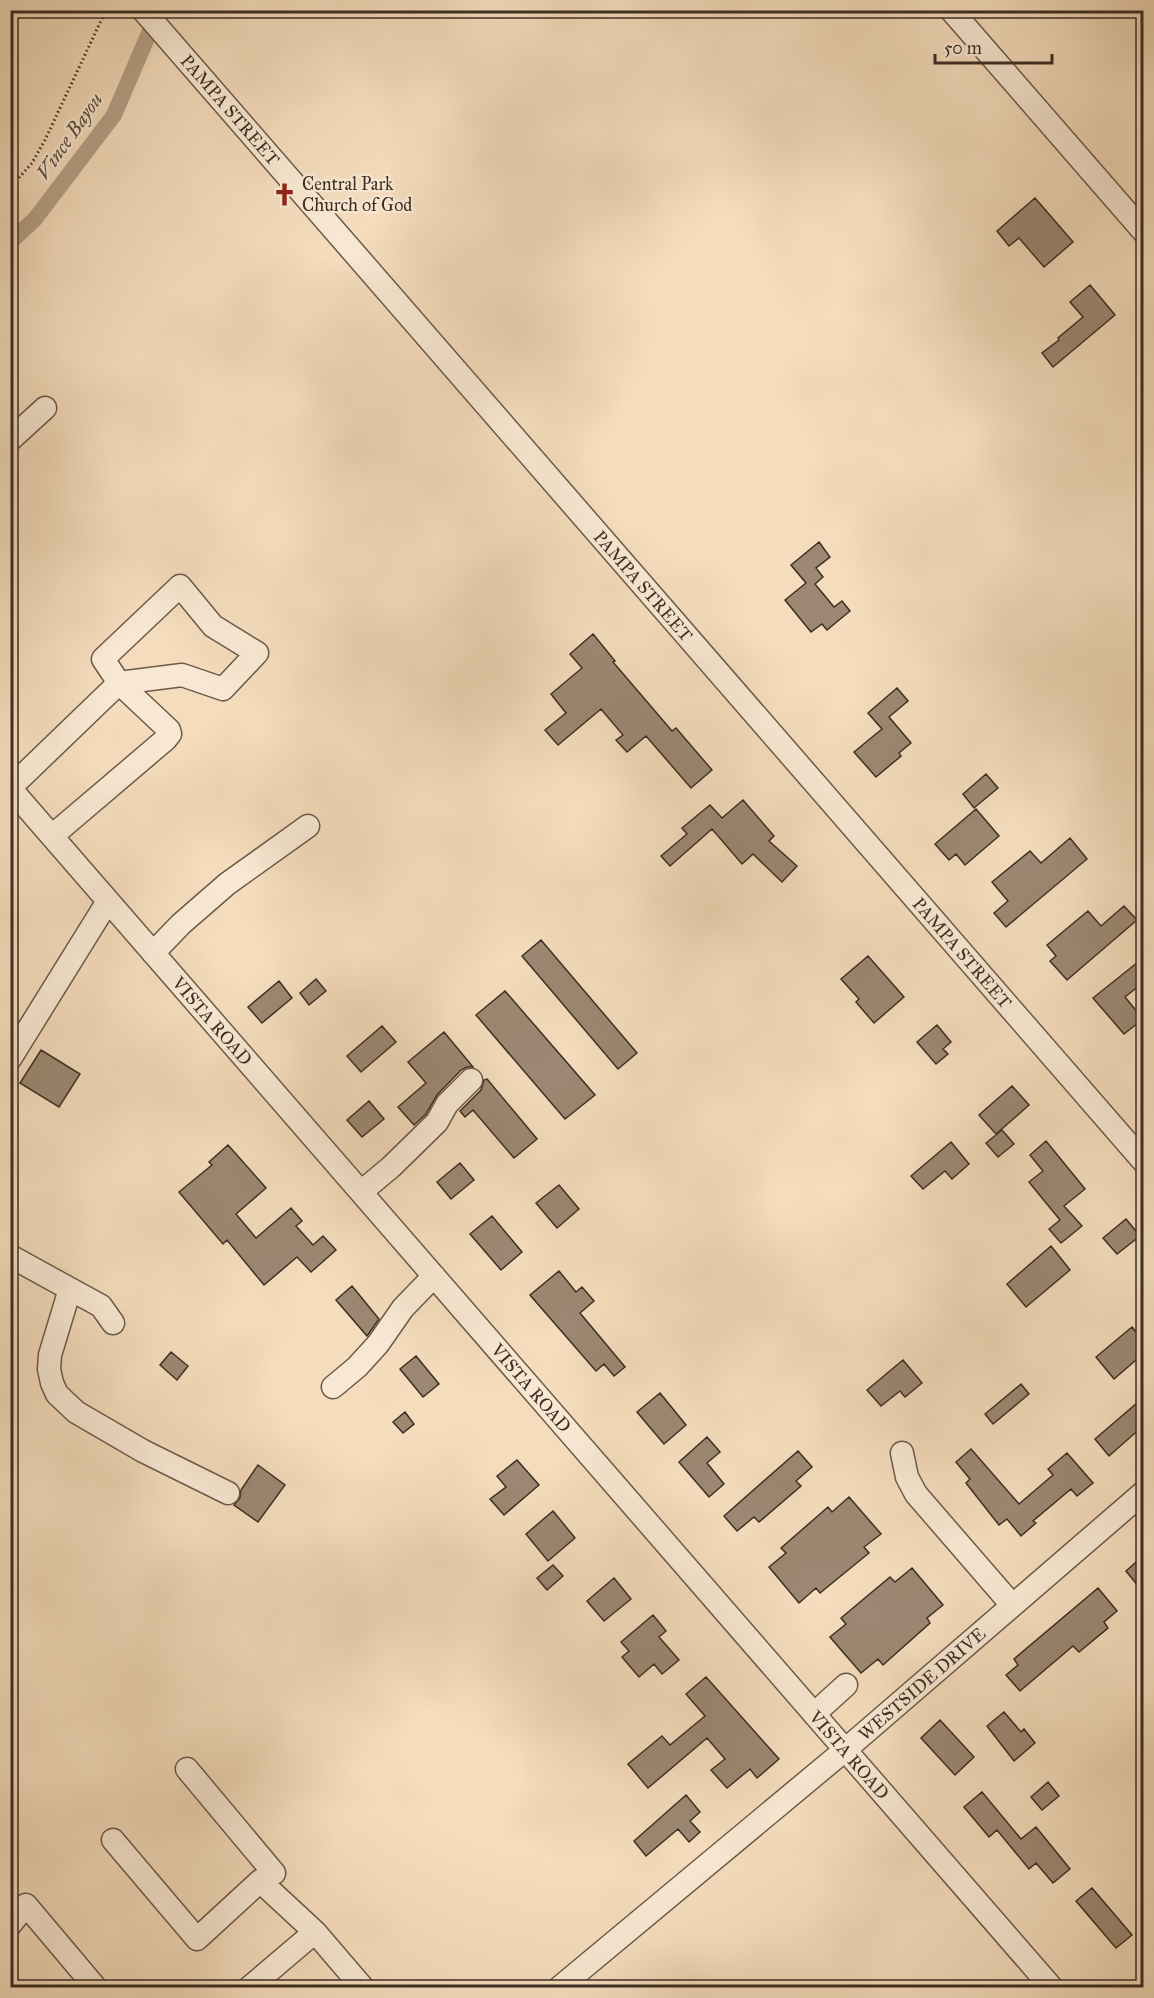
<svg xmlns="http://www.w3.org/2000/svg" width="1154" height="1998" viewBox="0 0 1154 1998" font-family="'IM FELL Great Primer',serif">
  <style>
    .lines { fill: none; stroke-linecap: round; stroke-linejoin: round }
    .canal { stroke: #b6a188; stroke-width: 16 }
    .building { fill: #9c8873; stroke: #3d2e24; stroke-width: 1.5 }
    .minor-casing { stroke: #6b5a4a; stroke-width: 25 }
    .path { stroke: #3d2e24; stroke-width: 3; stroke-dasharray: 1.5 3; stroke-linecap: butt }
    .minor { stroke: #f8e8d3; stroke-width: 22 }
    .labels { text-anchor: middle; dominant-baseline: central; stroke-width: 4.5; stroke-linejoin: round; paint-order: stroke }
    .street-label { font-size: 18px; fill: #3d2e24; stroke: #f8e8d3 }
    .poi-label { font-size: 18px; fill: #3d2e24; stroke: #f8e8d3; text-anchor: start }
    .water-label { font-size: 20px; font-style: italic; fill: #5b4b3d; stroke: #f8e8d3 }
  </style>
  <rect width="100%" height="100%" fill="#f4dcbc"/>
  <filter id="stains"><feTurbulence type="fractalNoise" baseFrequency=".00333" numOctaves="4"/><feColorMatrix values="0 0 0 0 .2 0 0 0 0 .09 0 0 0 0 .02 0 0 0 .5 -.17"/></filter>
  <radialGradient id="worn" r=".72"><stop offset=".6" stop-color="#630" stop-opacity="0"/><stop offset="1" stop-color="#630" stop-opacity=".3"/></radialGradient>
  <g class="lines">
    <path class="canal" d="M10,242L35,219L114,115L159,10"/>
  </g>
  <path class="building" d="M1035,198L1073,242L1044,267L1019,238L1009,246L997,231Z
    M1090,285L1115,315L1053,367L1042,353L1059,340L1058,338L1083,317L1070,302Z
    M819,542L830,557L816,568L823,577L815,584L834,607L842,601L850,611L827,630L822,624L811,632L785,600L806,583L791,565Z
    M593,634L615,661L613,662L672,731L676,728L712,770L691,788L646,736L627,752L616,740L623,735L601,709L558,745L545,730L566,713L551,694L582,668L570,654Z
    M897,688L908,701L889,717L911,743L899,753L901,756L876,777L854,752L882,729L868,713Z
    M986,774L998,788L974,808L963,794Z
    M743,800L774,836L769,841L797,866L782,882L753,854L742,864L712,829L670,866L661,856L687,834L682,828L710,805L722,818Z
    M976,809L999,836L965,865L956,854L949,860L935,844Z
    M1070,838L1087,859L1006,927L994,913L1008,901L992,882L1030,851L1041,863Z
    M1124,906L1137,920L1067,980L1050,961L1056,956L1047,945L1088,911L1101,926Z
    M541,940L637,1053L618,1069L522,956Z
    M868,956L904,997L874,1023L856,1002L859,999L841,979Z
    M1143,958V978L1138,982L1140,985L1125,997L1143,1019L1124,1034L1093,998Z
    M316,979L326,991L309,1005L300,993Z
    M279,981L292,998L262,1023L248,1007Z
    M505,991L595,1095L565,1119L476,1015Z
    M937,1025L951,1042L943,1049L948,1054L936,1064L917,1042Z
    M382,1026L396,1042L361,1072L347,1056Z
    M444,1032L473,1067H467L461,1070L437,1095L426,1114L414,1125L398,1107L426,1083L408,1062Z
    M41,1050L80,1074L59,1107L20,1083Z
    M487,1079L537,1139L514,1158L473,1110L465,1117L460,1111L481,1090L484,1080Z
    M1012,1086L1029,1105L996,1134L979,1115Z
    M369,1101L384,1119L362,1137L347,1120Z
    M1002,1130L1014,1144L998,1157L986,1143Z
    M1046,1141L1085,1189L1064,1206L1082,1226L1061,1243L1049,1229L1060,1220L1029,1182L1043,1171L1030,1155Z
    M951,1142L969,1164L952,1179L945,1171L923,1189L911,1176Z
    M228,1145L266,1188L236,1214L256,1238L291,1208L302,1221L296,1226L313,1245L323,1236L336,1250L311,1272L297,1257L264,1285L227,1240L223,1244L179,1192L212,1165L209,1162Z
    M460,1163L474,1180L451,1199L437,1182Z
    M559,1185L579,1209L557,1228L536,1203Z
    M492,1216L522,1252L501,1270L470,1234Z
    M1126,1219L1140,1236L1117,1254L1103,1238Z
    M1051,1246L1070,1270L1026,1307L1007,1284Z
    M559,1271L576,1292L582,1287L594,1301L580,1313L625,1367L614,1376L604,1364L596,1371L530,1295Z
    M352,1286L379,1319L367,1336L336,1300Z
    M1132,1327L1143,1341V1354L1114,1379L1096,1357Z
    M171,1352L188,1366L177,1380L160,1365Z
    M416,1356L439,1384L423,1397L400,1369Z
    M903,1360L922,1383L905,1397L900,1391L881,1406L867,1390Z
    M1021,1384L1029,1394L993,1424L985,1414Z
    M660,1393L686,1425L664,1444L637,1412Z
    M1143,1398V1426L1109,1456L1095,1439Z
    M405,1412L414,1424L403,1433L393,1422Z
    M707,1437L720,1452L707,1463L724,1484L709,1497L679,1462Z
    M971,1449L1019,1504L1053,1475L1048,1469L1067,1453L1093,1483L1077,1496L1071,1489L1033,1521L1036,1523L1021,1536L1007,1519L999,1525L966,1483L970,1479L956,1462Z
    M798,1451L812,1467L796,1481L801,1486L759,1522L754,1517L737,1531L724,1516Z
    M517,1460L539,1485L504,1515L490,1499L506,1487L497,1476Z
    M258,1465L285,1485L258,1522L234,1505L240,1498L241,1490Z
    M849,1497L881,1534L864,1547L869,1553L820,1593L816,1588L799,1603L769,1567L786,1553L781,1548L812,1521L828,1507L832,1512Z
    M553,1511L575,1538L548,1561L526,1534Z
    M1143,1556V1592L1126,1571Z
    M553,1565L563,1576L547,1590L537,1578Z
    M912,1568L943,1605L927,1618L930,1623L883,1665L878,1659L861,1673L830,1637L846,1624L841,1618L890,1577L895,1582Z
    M614,1578L631,1599L604,1621L587,1601Z
    M1098,1588L1117,1611L1104,1622L1108,1628L1079,1652L1073,1646L1020,1691L1006,1675L1018,1665L1014,1659Z
    M653,1615L666,1631L659,1637L679,1660L662,1674L654,1664L639,1677L622,1657L629,1651L621,1642Z
    M706,1677L779,1759L757,1778L750,1769L727,1788L711,1770L725,1759L707,1738L648,1788L628,1764L662,1736L670,1745L705,1716L686,1694Z
    M1004,1712L1021,1732L1024,1729L1035,1743L1014,1761L987,1726Z
    M940,1720L974,1757L955,1775L921,1738Z
    M1048,1782L1059,1796L1042,1810L1031,1797Z
    M982,1792L1021,1839L1036,1827L1070,1869L1053,1883L1036,1863L1029,1869L997,1830L989,1837L964,1807Z
    M686,1795L700,1812L690,1821L700,1832L689,1842L678,1829L646,1856L634,1841Z
    M1092,1888L1132,1935L1116,1948L1076,1901Z"/>
  <g class="lines">
    <defs>
      <path id="minor" d="M143,10L1144,1162
        M951,10L1144,232
        M10,440L45,408
        M180,586L213,626L257,653L223,689L182,675L119,683L103,659Z
        M10,788L1052,1988
        M10,788L119,683L169,730L170,734L166,739L52,836
        M153,953L181,924L227,884L308,826
        M10,1059L108,901
        M361,1192L391,1167L437,1122L447,1104L471,1080
        M10,1256L101,1306L113,1323
        M70,1289L50,1355L49,1369L52,1383L57,1394L76,1412L143,1451L228,1493
        M333,1387L357,1367L378,1344L403,1308L434,1276
        M902,1453L907,1477L916,1494L1012,1605
        M814,1714L846,1685
        M113,1840L197,1939L260,1881L274,1873L187,1769
        M260,1881L315,1932L363,1988
        M10,1925L26,1905L96,1988
        M249,1988L315,1932
        M559,1988L845,1750L1144,1492"/>
    </defs>
    <use href="#minor" class="minor-casing"/>
    <path class="path" d="M10,188L32,163L45,140L106,10"/>
    <use href="#minor" class="minor"/>
  </g>
  <defs>
    <symbol id="church-bare" viewBox="-9 -9 18 18"><path d="M-1.2-6h2.4v3.5h3.3v2.4h-3.3V6h-2.4V-.1h-3.3v-2.4h3.3Z" fill="#8f2418" stroke="#f8e8d3" stroke-width="2.5" paint-order="stroke"/></symbol>
  </defs>
  <g fill-rule="evenodd">
    <use href="#church-bare" x="268" y="178" width="33" height="33"/>
  </g>
  <g class="labels">
    <g class="street-label">
      <text transform="translate(230 110) rotate(49)">PAMPA STREET</text>
      <text transform="translate(643 586) rotate(49)">PAMPA STREET</text>
      <text transform="translate(962 953) rotate(49)">PAMPA STREET</text>
      <text transform="translate(212 1021) rotate(49)">VISTA ROAD</text>
      <text transform="translate(531 1388) rotate(49)">VISTA ROAD</text>
      <text transform="translate(922 1684) rotate(-41)">WESTSIDE DRIVE</text>
      <text transform="translate(849 1755) rotate(49)">VISTA ROAD</text>
    </g>
    <g class="poi-label">
      <text x="302" y="184">Central Park<tspan x="302" dy="21">Church of God</tspan></text>
    </g>
    <g class="water-label">
      <text transform="translate(69 136) rotate(-55)">Vince Bayou</text>
    </g>
  </g>
  <rect width="1154" height="1998" fill="none" stroke="#f4dcbc" stroke-width="36"/>
  <rect x="12" y="12" width="1130" height="1974" fill="none" stroke="#3d2e24" stroke-width="3"/>
  <rect x="18" y="18" width="1118" height="1962" fill="none" stroke="#3d2e24" stroke-width="1.5"/>
  <path d="M935 54v9h117v-9" fill="none" stroke="#3d2e24" stroke-width="3"/>
  <text x="944" y="54" font-size="18" fill="#3d2e24" stroke="#f8e8d3" stroke-width="4.5" paint-order="stroke">50 m</text>
  <rect width="100%" height="100%" filter="url(#stains)"/>
  <rect width="100%" height="100%" fill="url(#worn)"/>
</svg>
